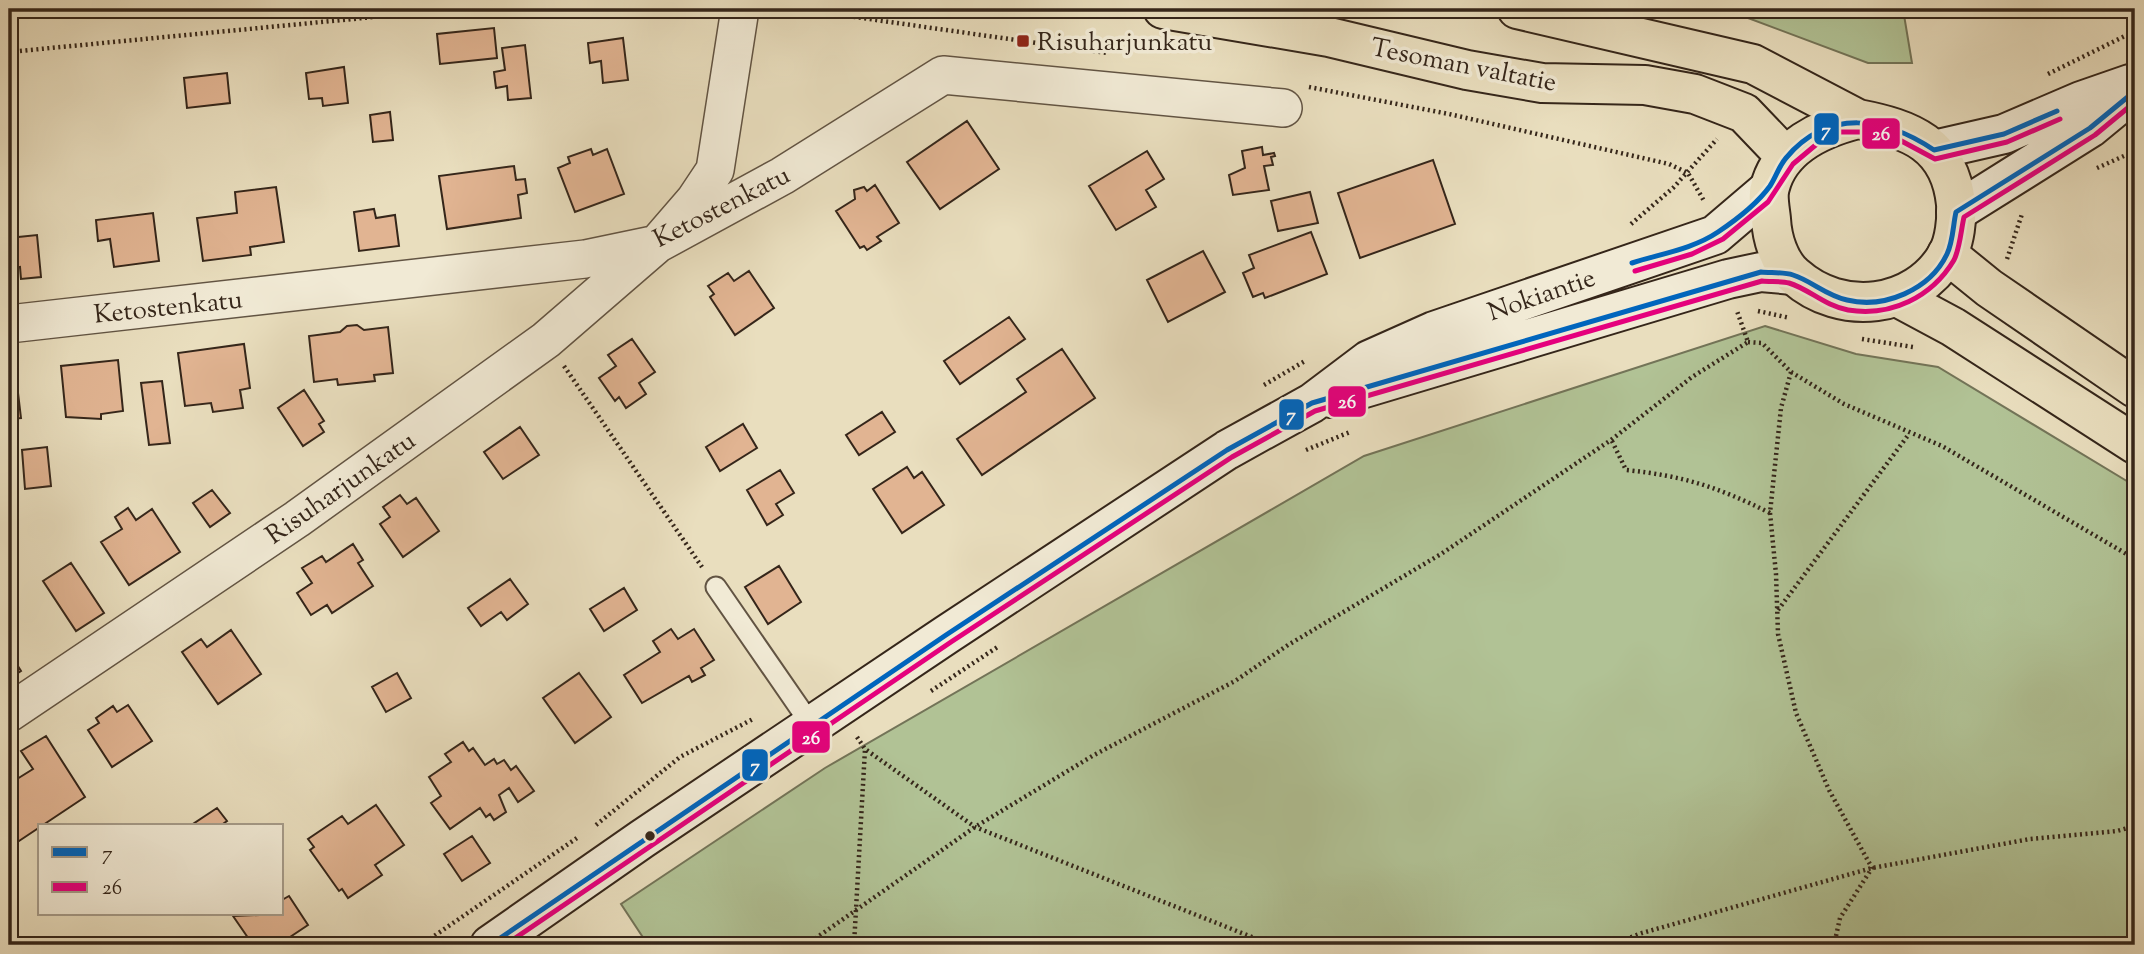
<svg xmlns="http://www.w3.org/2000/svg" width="2144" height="954" viewBox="0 0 2144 954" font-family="'Sorts Mill Goudy',serif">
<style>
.green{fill:#b1c295;stroke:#737458;stroke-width:2}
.building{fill:#e1b492;stroke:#35261a;stroke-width:2}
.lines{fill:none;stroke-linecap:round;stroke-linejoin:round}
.service-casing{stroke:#625443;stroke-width:23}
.minor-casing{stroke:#625443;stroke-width:40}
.secondary-casing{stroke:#35261a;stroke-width:42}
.primary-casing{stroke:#35261a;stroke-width:42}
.motorway-casing{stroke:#35261a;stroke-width:42}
.path{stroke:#35261a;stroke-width:4.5;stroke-dasharray:2 3.5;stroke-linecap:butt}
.service{stroke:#f1ead5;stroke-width:19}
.minor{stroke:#f1ead5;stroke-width:37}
.secondary{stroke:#f1ead5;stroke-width:38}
.primary{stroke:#e9debe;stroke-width:38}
.motorway{stroke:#e9debe;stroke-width:38}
.bus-1-casing{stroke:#f1ead5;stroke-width:10}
.bus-2-casing{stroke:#f1ead5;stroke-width:10}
.bus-1{stroke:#0065bd;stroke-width:5}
.bus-2{stroke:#e5007d;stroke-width:5}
.poi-dot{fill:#8f2418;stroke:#f1ead5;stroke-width:2.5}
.bus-dot{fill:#35261a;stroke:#f1ead5;stroke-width:2.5}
.labels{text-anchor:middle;stroke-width:7;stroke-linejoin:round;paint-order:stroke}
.poi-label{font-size:26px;fill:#35261a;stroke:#f1ead5;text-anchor:start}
.street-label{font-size:26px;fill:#35261a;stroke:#f1ead5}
.line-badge{stroke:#f1ead5;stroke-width:2.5}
.badge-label{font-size:19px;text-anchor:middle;font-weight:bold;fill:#fff}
</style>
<rect width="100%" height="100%" fill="#e9debe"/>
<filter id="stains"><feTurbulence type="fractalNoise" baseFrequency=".00286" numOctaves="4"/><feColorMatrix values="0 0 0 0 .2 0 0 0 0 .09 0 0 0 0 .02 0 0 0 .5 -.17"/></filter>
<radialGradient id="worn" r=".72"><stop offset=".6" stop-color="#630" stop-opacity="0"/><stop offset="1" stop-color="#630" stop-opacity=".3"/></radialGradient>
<!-- green -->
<path class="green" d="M 1712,9 L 1903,9 L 1912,63 L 1868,63 L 1740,15 Z
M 1765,326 L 1856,354 L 1938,367 L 2135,486 L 2135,945 L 648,945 L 621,904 L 825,768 L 1364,456 Z"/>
<!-- building -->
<path class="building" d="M 494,28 L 497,58 L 440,64 L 437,34 Z
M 623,38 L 628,80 L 603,83 L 601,61 L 590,63 L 588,43 Z
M 525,45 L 531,98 L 508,100 L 507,86 L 496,88 L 494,72 L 505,70 L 502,48 Z
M 344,67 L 348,103 L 323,106 L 322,98 L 309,99 L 306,73 Z
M 227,73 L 230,103 L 187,108 L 184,78 Z
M 390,112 L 393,140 L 373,142 L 370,115 Z
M 967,121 L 999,169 L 940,209 L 907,162 Z
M 1262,147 L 1263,155 L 1274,153 L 1275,156 L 1271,157 L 1273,165 L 1264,166 L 1269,190 L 1233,195 L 1229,175 L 1245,168 L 1242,151 Z
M 591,149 L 593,155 L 607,149 L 624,194 L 575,212 L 558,168 L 570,163 L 568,157 Z
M 1147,151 L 1164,179 L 1146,190 L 1156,207 L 1116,230 L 1089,186 Z
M 1433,160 L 1455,224 L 1360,258 L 1338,193 Z
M 514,166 L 516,180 L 525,179 L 527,193 L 518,195 L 521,218 L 447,229 L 439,176 Z
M 875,185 L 899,223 L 877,237 L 881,241 L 867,250 L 864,246 L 860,248 L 836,211 L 855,199 L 854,190 L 864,187 L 867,191 Z
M 276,187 L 284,242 L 250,247 L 251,255 L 203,261 L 197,218 L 237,213 L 235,192 Z
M 1310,192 L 1318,223 L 1278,231 L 1271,201 Z
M 374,209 L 376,218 L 395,215 L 399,246 L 359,251 L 354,212 Z
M 153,213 L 159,261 L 114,267 L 110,239 L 98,241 L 96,220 Z
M 1311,232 L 1327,274 L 1265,298 L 1263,293 L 1253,297 L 1243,273 L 1254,268 L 1249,255 Z
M 37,235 L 41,277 L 21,279 L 20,267 L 9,269 L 9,238 Z
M 1203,251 L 1225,292 L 1168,322 L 1147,280 Z
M 749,271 L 774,308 L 735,335 L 710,297 L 714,294 L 708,286 L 728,273 L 734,281 Z
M 1009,317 L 1025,339 L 960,384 L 944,361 Z
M 357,325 L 364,330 L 388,327 L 393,373 L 374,375 L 375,381 L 338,385 L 337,379 L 314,382 L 309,336 L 340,332 L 347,326 Z
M 632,339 L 655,372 L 639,383 L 646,394 L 626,408 L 619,397 L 615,401 L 599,378 L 616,366 L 608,355 Z
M 244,344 L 250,388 L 240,390 L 243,408 L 213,412 L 211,403 L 185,406 L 178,353 Z
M 1062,349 L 1095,398 L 982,475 L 957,439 L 1026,392 L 1017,379 Z
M 118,360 L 123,411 L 101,414 L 101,419 L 66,417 L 61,366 Z
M 16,376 L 21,418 L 9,419 L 9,377 Z
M 162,381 L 170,443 L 149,445 L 141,383 Z
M 304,390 L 324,421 L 319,424 L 324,432 L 303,446 L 278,408 Z
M 882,412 L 895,432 L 859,455 L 846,435 Z
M 743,424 L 757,448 L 720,471 L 706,447 Z
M 520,427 L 539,455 L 503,479 L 484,452 Z
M 47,447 L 51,486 L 25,489 L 22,450 Z
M 907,467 L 914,478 L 922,472 L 944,505 L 902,533 L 873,489 Z
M 780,470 L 794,493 L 776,504 L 783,515 L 767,525 L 747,490 Z
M 212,490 L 230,513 L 210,527 L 193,503 Z
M 400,495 L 407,504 L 416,498 L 439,531 L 403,557 L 380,524 L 390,517 L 383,507 Z
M 9,500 L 17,525 L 9,528 Z
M 128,508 L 136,520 L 152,509 L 180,552 L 129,585 L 101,542 L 122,529 L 115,517 Z
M 353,544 L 363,560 L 358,563 L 373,586 L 332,613 L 327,605 L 311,615 L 297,593 L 312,583 L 302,568 L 322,556 L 326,562 Z
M 71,563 L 104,613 L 76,631 L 43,581 Z
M 779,566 L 801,602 L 768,624 L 745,587 Z
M 510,579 L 528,604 L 507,620 L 501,612 L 481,626 L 468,608 Z
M 624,588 L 637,610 L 604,631 L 590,609 Z
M 671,629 L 678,639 L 694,629 L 714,660 L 701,668 L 705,675 L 692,682 L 689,676 L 642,703 L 624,675 L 660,652 L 653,641 Z
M 231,630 L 261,674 L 218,704 L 182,652 L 201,639 L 207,647 Z
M 9,652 L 21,671 L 9,679 Z
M 397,673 L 411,698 L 386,712 L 372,687 Z
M 579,673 L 611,717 L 575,743 L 543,698 Z
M 128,705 L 152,741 L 112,767 L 88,730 L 99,723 L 96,718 L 113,706 L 117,712 Z
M 46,736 L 85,797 L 13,845 L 9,840 L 9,784 L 33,769 L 21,751 Z
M 463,742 L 469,751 L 473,748 L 485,765 L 494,759 L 497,764 L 504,760 L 511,770 L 516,766 L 534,791 L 518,802 L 509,788 L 499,795 L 506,812 L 494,820 L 490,814 L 486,817 L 480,808 L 450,829 L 431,803 L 441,796 L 429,777 L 451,762 L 445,754 Z
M 376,805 L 404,845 L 375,865 L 382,875 L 348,898 L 342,889 L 339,891 L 310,850 L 314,847 L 308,839 L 342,816 L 348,824 Z
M 217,808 L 227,821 L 220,826 L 195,826 L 193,824 Z
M 472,836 L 490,863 L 462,881 L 444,854 Z
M 289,896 L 308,925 L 278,945 L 253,945 L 233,916 L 282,914 L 282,900 Z"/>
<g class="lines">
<!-- service casing -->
<g class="service-casing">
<path id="service" d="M 716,587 L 812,726"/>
</g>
<!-- minor casing -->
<g class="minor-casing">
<path id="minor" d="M 9,324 L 585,259 L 657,244 L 782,176 L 943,75 L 1283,108
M 9,713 L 297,519 L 546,340 L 657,244 L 695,200 L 715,170 L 740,9"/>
</g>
<!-- secondary casing -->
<g class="secondary-casing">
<path id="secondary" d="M 1934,150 L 2004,134 L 2081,101 L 2130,84
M 1956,212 L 2090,128 L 2135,91
M 1331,398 L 1728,279 L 1761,272 L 1793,275
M 490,945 L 642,839 L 946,635 L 1227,450 L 1312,403 L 1369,360 L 1434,331 L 1715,235 L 1769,189"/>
</g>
<!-- primary casing -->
<g class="primary-casing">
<path id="primary" d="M 1163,9 L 1329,37 L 1467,70 L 1542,83 L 1645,85 L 1695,94 L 1744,113 L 1786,157
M 1517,9 L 1753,64 L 1858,119
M 1858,119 C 1910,129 1950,144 1956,204 C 1957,219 1955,241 1947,255 C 1915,309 1841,317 1795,276 C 1779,263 1772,238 1771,219 C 1770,209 1767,196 1770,187 C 1780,147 1822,128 1858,119 Z"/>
</g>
<!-- motorway casing -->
<g class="motorway-casing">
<path id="motorway" d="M 1947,254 L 1989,288 L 2135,388
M 1899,298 L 1953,327 L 2135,444"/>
</g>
<!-- path -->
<path class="path" d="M 799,9 L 1107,53
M 9,52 L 457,9
M 2048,74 L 2135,31
M 1309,87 L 1449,114 L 1669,164 L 1688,173 L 1704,201
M 2097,168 L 2135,151
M 1631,224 L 1673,188 L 1717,139
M 2007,259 L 2022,214
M 1758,311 L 1790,318
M 1862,339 L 1913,347
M 1748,342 L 1762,343 L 1791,372 L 1844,404 L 1942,446 L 2135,559
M 564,366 L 702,567
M 1791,372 L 1781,408 L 1770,513 L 1776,574 L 1778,634 L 1796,713 L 1829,790 L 1872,868 L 1840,918 L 1834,945
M 1264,385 L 1305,361
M 1612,441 L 1626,470 C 1684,476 1718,487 1770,513
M 1306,450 L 1350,432
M 1778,610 L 1909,434
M 931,691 L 999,646
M 857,737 L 865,749 L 975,827 L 1272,945
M 596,825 L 680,757 L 753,719
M 421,945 L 577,838
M 806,945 L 975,827 L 1094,755 L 1235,681 L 1288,645 L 1441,554 L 1611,440 L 1692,377 L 1748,342 L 1737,311
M 854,945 L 865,749
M 1610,945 L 1642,933 L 1872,868 L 2030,839 L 2117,831 L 2135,826"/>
<!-- service -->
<use href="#service" class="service"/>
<!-- minor -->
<use href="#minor" class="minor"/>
<!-- secondary -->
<use href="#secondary" class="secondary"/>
<!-- primary -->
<use href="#primary" class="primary"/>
<!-- motorway -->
<use href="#motorway" class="motorway"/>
<!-- bus-1 casing -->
<g class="bus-1-casing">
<path id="bus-1" d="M 1632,263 C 1660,254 1693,249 1718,232 C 1736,220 1757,204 1770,186 C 1776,177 1779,166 1786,158 C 1828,108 1885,117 1934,150 L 2004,134 L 2057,111
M 490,945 L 946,635 L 1227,450 L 1312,403 L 1761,272 C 1771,273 1784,272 1793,275 C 1812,281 1825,295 1847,300 C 1884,309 1930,290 1947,254 C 1953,242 1953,225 1956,212 L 2090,128 L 2135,91"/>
</g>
<!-- bus-2 casing -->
<g class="bus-2-casing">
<path id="bus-2" d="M 1635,271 L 1692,254 L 1723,239 L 1768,202 L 1793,164 L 1824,138 L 1840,132 L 1876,132 L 1894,137 L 1935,159 L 2007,142 L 2060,119
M 505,945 L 951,642 L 1232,457 L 1315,411 L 1762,281 C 1770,282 1781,281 1789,283 C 1809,289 1825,306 1848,310 C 1891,317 1932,297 1954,260 C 1960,248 1961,230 1964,217 L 2095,135 L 2135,102"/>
</g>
<!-- bus-1 -->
<use href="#bus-1" class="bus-1"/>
<!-- bus-2 -->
<use href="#bus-2" class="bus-2"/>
</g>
<!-- markers -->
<rect class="poi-dot" x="1016" y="34" width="14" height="14" rx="3.5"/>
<circle class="bus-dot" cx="650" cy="836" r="6"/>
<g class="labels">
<!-- poi labels -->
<g class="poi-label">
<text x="1037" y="50">Risuharjunkatu</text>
</g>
<!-- street labels -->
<g class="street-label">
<text transform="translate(1464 64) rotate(11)" y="9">Tesoman valtatie</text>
<text transform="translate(721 206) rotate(-27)" y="9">Ketostenkatu</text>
<text transform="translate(1541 294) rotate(-19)" y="9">Nokiantie</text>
<text transform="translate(168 306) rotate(-6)" y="9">Ketostenkatu</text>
<text transform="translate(340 487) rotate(-35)" y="9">Risuharjunkatu</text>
</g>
</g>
<g class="line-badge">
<rect x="1813" y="112" width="27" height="34" rx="7" fill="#0065bd"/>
<rect x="1861" y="117" width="40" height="33" rx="7" fill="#e5007d"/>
<rect x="1327" y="385" width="40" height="33" rx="7" fill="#e5007d"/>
<rect x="1278" y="398" width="27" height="33" rx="7" fill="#0065bd"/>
<rect x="791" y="720" width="40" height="34" rx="7" fill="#e5007d"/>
<rect x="741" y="748" width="28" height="34" rx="7" fill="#0065bd"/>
</g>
<g class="badge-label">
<text x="1826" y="136">7</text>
<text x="1881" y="140">26</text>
<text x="1347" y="408">26</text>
<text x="1291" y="421">7</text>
<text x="811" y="744">26</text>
<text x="755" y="772">7</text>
</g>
<!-- margin -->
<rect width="2144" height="954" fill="none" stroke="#e9debe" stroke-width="35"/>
<rect x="10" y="10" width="2123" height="933" fill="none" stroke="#35261a" stroke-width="3.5"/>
<rect x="18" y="18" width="2109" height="919" fill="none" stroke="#35261a" stroke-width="2"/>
<!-- legend -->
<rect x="38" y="824" width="245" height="91" fill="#f1ead5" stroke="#a69c8a" stroke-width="2"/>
<rect x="52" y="847" width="35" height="10" fill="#0065bd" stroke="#a69c8a" stroke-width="2"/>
<text x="102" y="860" font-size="21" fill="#35261a">7</text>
<rect x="52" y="882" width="35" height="10" fill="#e5007d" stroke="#a69c8a" stroke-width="2"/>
<text x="102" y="894" font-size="21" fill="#35261a">26</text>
<rect width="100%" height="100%" filter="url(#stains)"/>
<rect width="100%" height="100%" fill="url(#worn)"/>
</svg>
